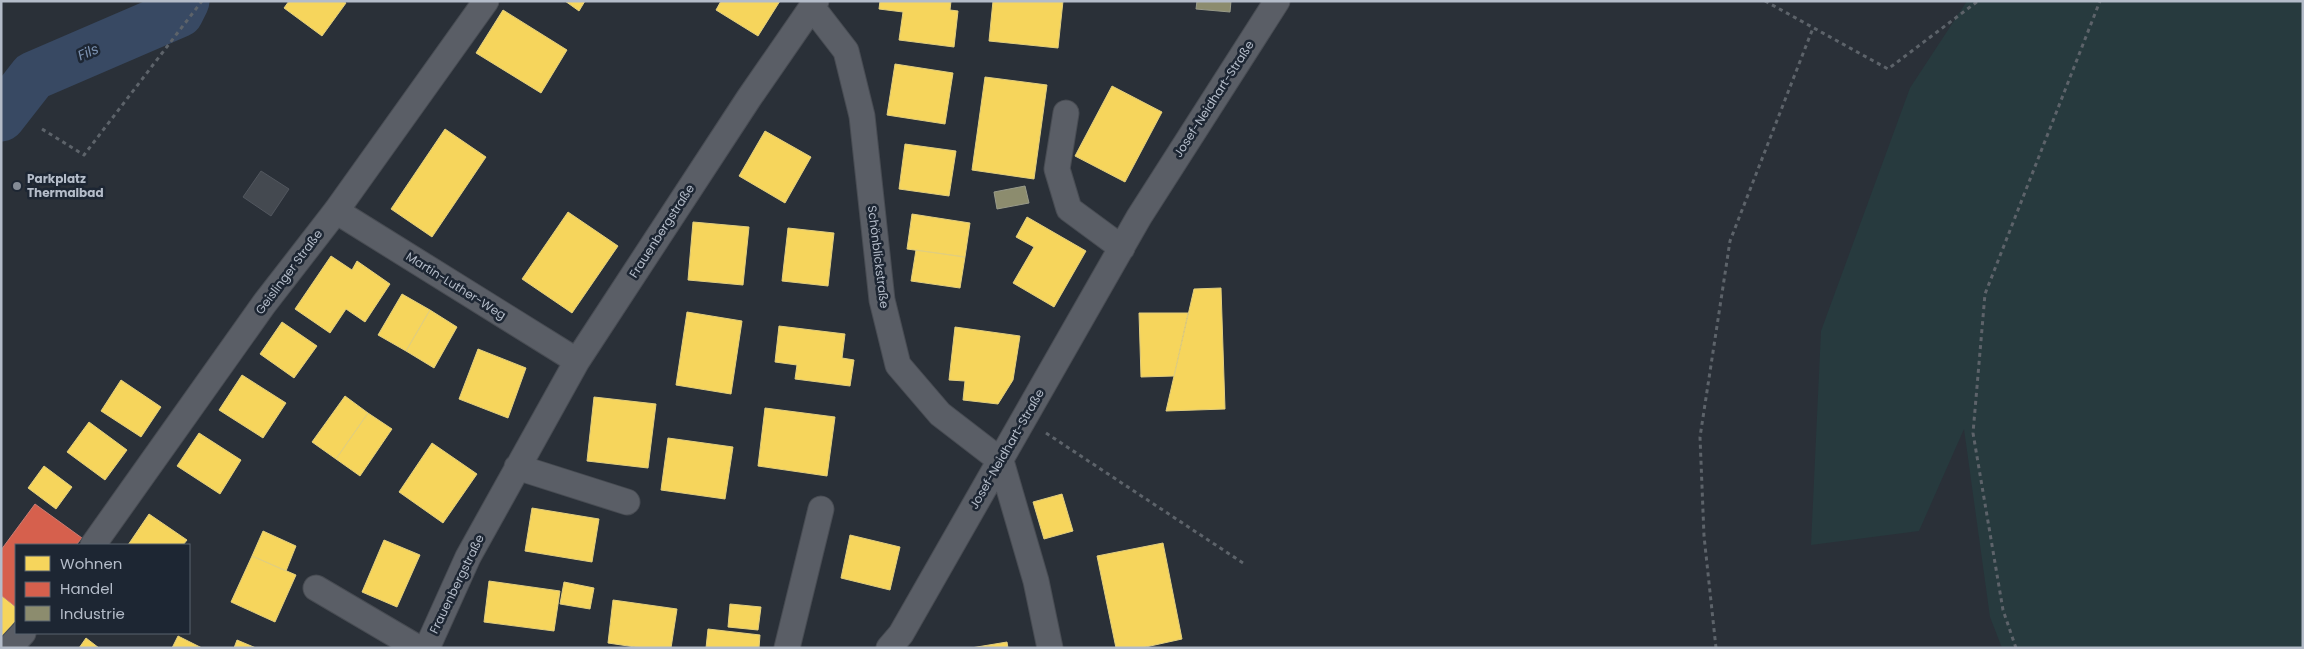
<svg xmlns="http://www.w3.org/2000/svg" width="2304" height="649" viewBox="0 0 2304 649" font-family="Poppins,sans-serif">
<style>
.green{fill:#273a3e}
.homes{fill:#f6d55c;stroke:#e2ce7d}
.shops{fill:#d6604d;stroke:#cc7c72}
.industry{fill:#8c8c6e;stroke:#989a89}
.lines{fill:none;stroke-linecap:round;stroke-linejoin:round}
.river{stroke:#384963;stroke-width:49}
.building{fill:#444950;stroke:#52575f}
.street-casing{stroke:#484c53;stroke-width:27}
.path{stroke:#5d636a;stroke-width:3;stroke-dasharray:4 4;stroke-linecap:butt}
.street{stroke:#5a5e66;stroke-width:25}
.poi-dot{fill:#848b96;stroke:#1d2633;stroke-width:2}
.labels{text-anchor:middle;stroke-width:5;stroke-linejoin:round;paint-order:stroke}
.street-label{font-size:12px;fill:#b4bcc9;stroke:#1d2633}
.poi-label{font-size:12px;font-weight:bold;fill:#b4bcc9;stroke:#1d2633;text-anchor:start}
.water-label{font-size:14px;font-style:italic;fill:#7c92b1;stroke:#1d2633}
</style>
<rect width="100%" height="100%" fill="#2a3038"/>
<!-- green -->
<path class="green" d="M 1967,1 L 2303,1 L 2303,648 L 2002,648 L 1990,617 L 1964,429 L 1919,531 L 1811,545 L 1821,331 L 1910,88 Z"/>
<!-- homes -->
<path class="homes" d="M 289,1 L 343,1 L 346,3 L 322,36 L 284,8 Z
M 565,1 L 585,1 L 579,11 Z
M 721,1 L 780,1 L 758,36 L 716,10 Z
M 880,1 L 951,1 L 950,10 L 958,11 L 954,47 L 899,40 L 903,12 L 879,9 Z
M 993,1 L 1063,1 L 1058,48 L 989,41 Z
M 503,10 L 567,50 L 541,93 L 476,53 Z
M 895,64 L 953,73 L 945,124 L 887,115 Z
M 985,77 L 1047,85 L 1034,179 L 972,170 Z
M 1112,86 L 1162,112 L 1125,182 L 1075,156 Z
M 445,129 L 486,157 L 432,237 L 391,209 Z
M 765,131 L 811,157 L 785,203 L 739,176 Z
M 905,144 L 956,151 L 949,196 L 899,189 Z
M 568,212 L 618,246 L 572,313 L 522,279 Z
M 912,214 L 970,223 L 965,257 L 907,249 Z
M 1027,217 L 1086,251 L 1054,307 L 1013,283 L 1034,247 L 1016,237 Z
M 693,222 L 749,227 L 743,285 L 688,280 Z
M 788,228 L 834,233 L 828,286 L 782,281 Z
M 916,250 L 965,257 L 960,288 L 911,281 Z
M 331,256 L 352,270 L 357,261 L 390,284 L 365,322 L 346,309 L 330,333 L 295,309 Z
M 1221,288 L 1225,409 L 1166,411 L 1194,289 Z
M 402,294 L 430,310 L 406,351 L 378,335 Z
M 430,310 L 457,327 L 434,368 L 406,351 Z
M 687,312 L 742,321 L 731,394 L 676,385 Z
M 1139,313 L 1188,313 L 1174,376 L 1141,377 Z
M 282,322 L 317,346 L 294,378 L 260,354 Z
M 779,326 L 845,334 L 842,358 L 854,360 L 850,386 L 795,379 L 797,365 L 775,362 Z
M 955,327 L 1020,336 L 1013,380 L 998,404 L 963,400 L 965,381 L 949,380 Z
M 478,349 L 526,368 L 508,418 L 459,399 Z
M 242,375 L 286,403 L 263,438 L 219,410 Z
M 121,380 L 161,407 L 141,437 L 101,411 Z
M 345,396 L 368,413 L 336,459 L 312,442 Z
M 594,397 L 656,404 L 648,468 L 587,461 Z
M 765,408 L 835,417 L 827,476 L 758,466 Z
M 368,413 L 392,429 L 360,476 L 336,459 Z
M 89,422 L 127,450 L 105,480 L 67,452 Z
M 199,433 L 241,460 L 220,494 L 177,466 Z
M 668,438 L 733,447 L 725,499 L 661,490 Z
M 432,443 L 477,474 L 443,523 L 399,492 Z
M 44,466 L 72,487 L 56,509 L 28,488 Z
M 1062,494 L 1073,531 L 1044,539 L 1033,502 Z
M 532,508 L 599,519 L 592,562 L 525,551 Z
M 149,514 L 187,540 L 183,545 L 128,545 Z
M 263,531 L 296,546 L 286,571 L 252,556 Z
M 850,535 L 900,547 L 890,590 L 841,578 Z
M 384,540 L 420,555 L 397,607 L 362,592 Z
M 1163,543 L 1182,639 L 1141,648 L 1116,648 L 1097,556 Z
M 252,556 L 296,575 L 275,622 L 231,602 Z
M 489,581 L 560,591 L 554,631 L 484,622 Z
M 564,582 L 594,588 L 590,609 L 560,604 Z
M 1,595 L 16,607 L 16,620 L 1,638 Z
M 613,600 L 677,609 L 671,648 L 642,648 L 608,643 Z
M 730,604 L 761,607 L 758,630 L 728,627 Z
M 708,629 L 760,635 L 759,648 L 706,648 Z
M 178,636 L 202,648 L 172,648 Z
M 86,638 L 99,648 L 79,648 Z
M 237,640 L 256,648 L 234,648 Z
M 1007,642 L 1008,648 L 971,648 Z"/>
<!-- shops -->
<path class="shops" d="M 35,504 L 82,538 L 76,545 L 16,545 L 16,607 L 1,595 L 1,550 Z"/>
<!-- industry -->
<path class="industry" d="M 1197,1 L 1231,1 L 1230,12 L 1196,9 Z
M 1025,186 L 1029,203 L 997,209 L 994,192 Z"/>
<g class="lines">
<!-- river -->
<path class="river" d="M 1,117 L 33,76 L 179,13 L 185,1"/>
</g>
<!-- building -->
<path class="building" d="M 261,171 L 289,189 L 271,216 L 243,197 Z"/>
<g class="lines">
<!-- street casing -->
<g class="street-casing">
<path id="street" d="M 812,7 L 846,51 L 862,116 L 882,300 L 898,365 L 940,414 L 1001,461 L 1036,581 L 1050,648
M 1066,113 L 1057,169 L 1069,209 L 1122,248
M 336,211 L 577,361
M 517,467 L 627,502
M 93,545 L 264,304 L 336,211 L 486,1
M 316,588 L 418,648
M 9,648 L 23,633
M 427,648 L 468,557 L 577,361 L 749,98 L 816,1
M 787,648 L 821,509
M 889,648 L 901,634 L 1139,217 L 1277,1"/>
</g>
<!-- path -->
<path class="path" d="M 1765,1 L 1888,69 L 1978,1
M 42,129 L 84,155 L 202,1
M 1046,433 L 1243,563
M 1716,648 L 1704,536 L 1700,437 L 1730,241 L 1813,28
M 2016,648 L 2003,610 L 1973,433 L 1985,294 L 2100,1"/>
<!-- street -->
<use href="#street" class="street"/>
</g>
<!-- markers -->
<circle class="poi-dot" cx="17" cy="186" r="5"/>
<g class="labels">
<!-- street labels -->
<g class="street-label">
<text transform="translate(1214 99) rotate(-57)" y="4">Josef-Neidhart-Straße</text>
<text transform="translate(662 231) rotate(-57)" y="4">Frauenbergstraße</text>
<text transform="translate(878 257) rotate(83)" y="4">Schönblickstraße</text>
<text transform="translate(289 272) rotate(-53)" y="4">Geislinger Straße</text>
<text transform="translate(456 286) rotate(32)" y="4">Martin-Luther-Weg</text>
<text transform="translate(1007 449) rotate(-60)" y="4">Josef-Neidhart-Straße</text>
<text transform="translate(457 584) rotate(-64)" y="4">Frauenbergstraße</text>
</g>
<!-- poi labels -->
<g class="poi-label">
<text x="27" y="183">Parkplatz<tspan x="27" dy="14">Thermalbad</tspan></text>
</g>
<!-- water labels -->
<g class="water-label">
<text transform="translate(88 52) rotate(-23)" y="5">Fils</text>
</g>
</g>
<!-- border -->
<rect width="2304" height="649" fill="none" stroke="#b4bcc9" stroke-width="5"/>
<!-- legend -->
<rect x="15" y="544" width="175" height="90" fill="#1d2633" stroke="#59626f"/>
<rect x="25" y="556" width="25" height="15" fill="#f6d55c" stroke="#59626f"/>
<text x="60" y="569" font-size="15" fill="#b4bcc9">Wohnen</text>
<rect x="25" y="582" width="25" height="15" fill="#d6604d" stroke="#59626f"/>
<text x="60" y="594" font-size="15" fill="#b4bcc9">Handel</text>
<rect x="25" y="606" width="25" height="15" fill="#8c8c6e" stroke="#59626f"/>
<text x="60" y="619" font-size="15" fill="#b4bcc9">Industrie</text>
</svg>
